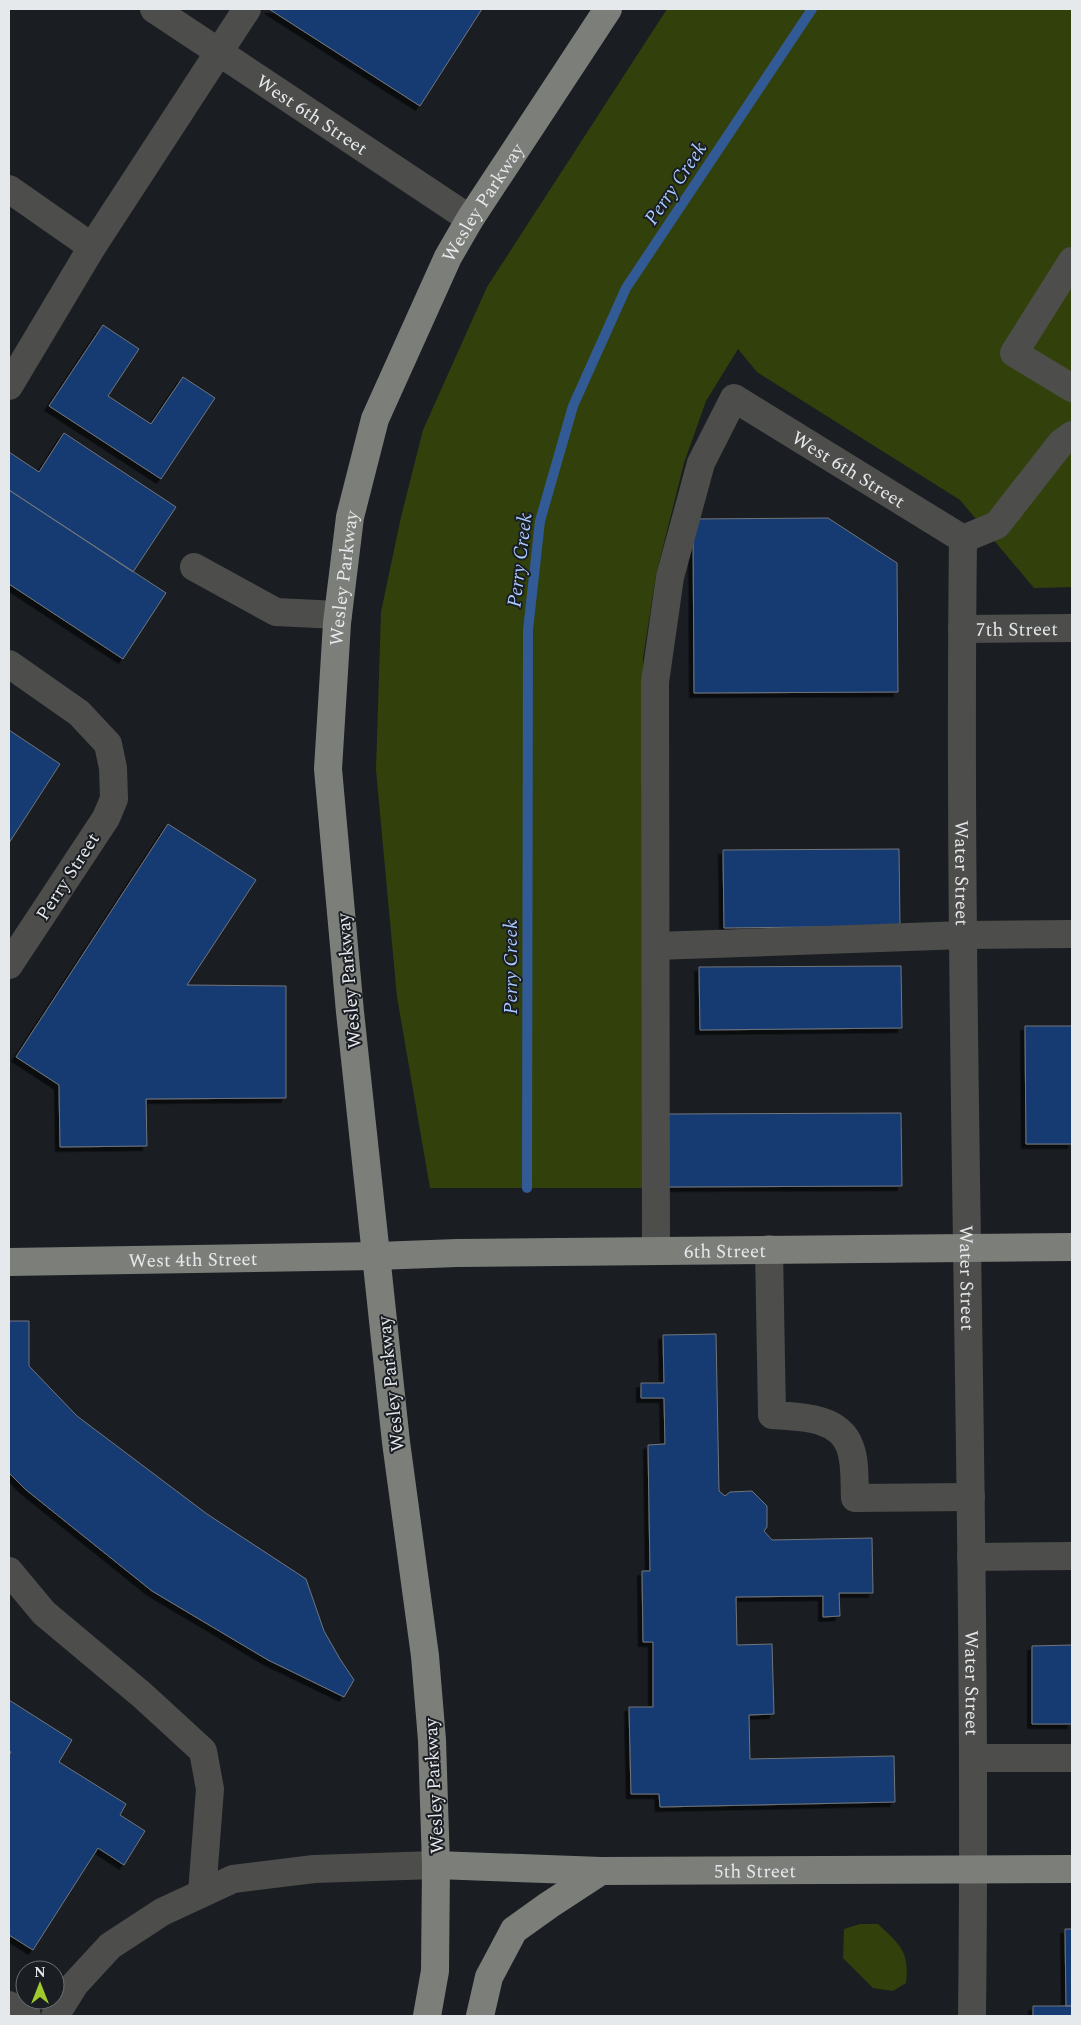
<svg xmlns="http://www.w3.org/2000/svg" width="1081" height="2025" viewBox="0 0 1081 2025" font-family="Spectral,serif">
<style>
.green{fill:#32410b}
.lines{fill:none;stroke-linecap:round;stroke-linejoin:round}
.stream{stroke:#325a95;stroke-width:10}
.building{fill:#143b73;stroke:#71757b;filter:url(#shadow)}
.minor{stroke:#4d4e4b;stroke-width:28}
.major{stroke:#7c7e79;stroke-width:28}
.labels{text-anchor:middle;stroke-width:4;stroke-linejoin:round;paint-order:stroke}
.street-label{font-size:19px;fill:#e6e9ec;stroke:#1a1d22}
.water-label{font-size:20px;font-style:italic;fill:#a9cbff;stroke:#1a1d22}
</style>
<defs>
<filter id="shadow"><feDropShadow dx="-4.5" dy="4.5" stdDeviation="0" flood-color="#0009"/></filter>
</defs>
<rect width="100%" height="100%" fill="#1a1d22"/>
<!-- green -->
<path class="green" d="M 667,9 L 1072,9 L 1072,587 L 1034,588 L 960,500 L 757,372 L 738,349 L 706,401 L 684,463 L 656,575 L 643,658 L 643,1188 L 430,1188 L 397,997 L 376,770 L 381,612 L 401,517 L 423,430 L 487,287 Z
M 860,1924 L 878,1924 C 899,1944 910,1951 906,1983 L 893,1991 L 873,1988 L 843,1958 L 844,1929 Z"/>
<g class="lines">
<!-- stream -->
<path class="stream" d="M 527,1188 L 528,630 L 540,521 L 573,406 L 626,288 L 812,9"/>
</g>
<!-- building -->
<path class="building" d="M 269,9 L 482,9 L 420,106 Z
M 103,325 L 139,349 L 108,396 L 151,424 L 183,377 L 215,398 L 161,479 L 49,406 Z
M 64,433 L 176,507 L 133,572 L 9,490 L 9,452 L 39,472 Z
M 9,490 L 166,593 L 123,659 L 9,584 Z
M 828,518 L 897,563 L 898,692 L 694,693 L 693,519 Z
M 9,730 L 60,764 L 9,843 Z
M 168,824 L 256,880 L 187,985 L 286,986 L 286,1098 L 146,1099 L 147,1146 L 60,1147 L 59,1085 L 16,1057 Z
M 899,849 L 900,926 L 724,928 L 723,850 Z
M 901,966 L 902,1028 L 700,1030 L 699,967 Z
M 1025,1026 L 1072,1026 L 1072,1144 L 1026,1144 Z
M 901,1113 L 902,1186 L 668,1187 L 667,1114 Z
M 9,1321 L 29,1321 L 29,1366 L 77,1416 L 207,1514 L 306,1579 L 324,1631 L 340,1659 L 354,1680 L 344,1697 L 268,1660 L 152,1591 L 25,1489 L 9,1473 Z
M 716,1334 L 719,1491 L 725,1496 L 730,1492 L 752,1491 L 767,1506 L 767,1527 L 764,1531 L 772,1540 L 872,1538 L 873,1593 L 839,1593 L 840,1616 L 823,1617 L 823,1596 L 736,1597 L 737,1645 L 772,1644 L 774,1714 L 749,1715 L 750,1759 L 894,1756 L 895,1802 L 660,1807 L 659,1794 L 631,1794 L 629,1707 L 653,1707 L 653,1642 L 643,1642 L 642,1571 L 650,1571 L 648,1445 L 665,1444 L 664,1398 L 641,1398 L 641,1383 L 664,1383 L 663,1335 Z
M 1072,1645 L 1072,1724 L 1032,1724 L 1032,1646 Z
M 9,1700 L 72,1740 L 59,1762 L 126,1804 L 120,1815 L 145,1831 L 124,1865 L 98,1848 L 33,1950 L 9,1935 L 9,1755 L 11,1752 L 9,1751 Z
M 1065,1929 L 1072,1929 L 1072,2006 L 1066,2006 Z
M 1033,2006 L 1072,2006 L 1072,2016 L 1033,2016 Z"/>
<g class="lines">
<!-- minor -->
<g class="minor">
<path id="s1" d="M 154,9 L 470,219"/>
<path d="M 9,189 L 92,247"/>
<path d="M 1072,261 L 1014,353 L 1072,388"/>
<path d="M 9,386 L 92,247 L 247,9"/>
<path id="s2" d="M 963,539 C 957,1032 978,1524 972,2016"/>
<path d="M 963,539 L 997,525 L 1061,443 L 1072,435"/>
<path d="M 194,567 L 276,612 L 338,615"/>
<path id="s3" d="M 962,629 L 1072,628"/>
<path d="M 9,664 L 79,713 L 108,744 L 113,768 L 114,799 L 106,818 L 9,965"/>
<path d="M 656,946 L 964,935 L 1072,934"/>
<path d="M 769,1249 L 772,1415 C 799,1417 839,1416 850,1447 C 856,1463 854,1482 855,1498 L 971,1497"/>
<path id="s4" d="M 656,1251 L 655,682 L 670,577 L 701,463 L 734,398 L 963,539"/>
<path d="M 971,1557 L 1072,1556"/>
<path d="M 9,1571 L 44,1613 L 142,1695 L 203,1751 L 210,1789 L 202,1893"/>
<path d="M 974,1758 L 1072,1758"/>
<path d="M 9,2005 L 27,2016"/>
<path d="M 55,2016 L 75,1984 L 110,1946 L 162,1912 L 233,1879 L 314,1869 L 436,1865"/>
</g>
<!-- major -->
<g class="major">
<path id="s5" d="M 9,1262 L 377,1256 L 457,1253 L 1072,1247"/>
<path id="s6" d="M 436,1865 L 601,1871 L 1072,1869"/>
<path id="s7" d="M 427,2016 L 435,1971 L 436,1865 L 432,1740 L 425,1656 L 396,1442 L 350,1012 L 328,769 L 337,623 L 350,517 L 375,419 L 448,257 L 470,219 L 608,9"/>
<path d="M 480,2016 L 489,1977 L 514,1930 L 549,1905 L 601,1871"/>
</g>
</g>
<g class="labels">
<!-- street labels -->
<g class="street-label">
<text dy="7" stroke="none"><textPath href="#s1" startOffset="190">West 6th Street</textPath></text>
<text dy="7" stroke="none"><textPath href="#s7" startOffset="1850">Wesley Parkway</textPath></text>
<text dy="7" stroke="none"><textPath href="#s4" startOffset="1001">West 6th Street</textPath></text>
<text dy="7" stroke="none"><textPath href="#s7" startOffset="1445">Wesley Parkway</textPath></text>
<text dy="7" stroke="none"><textPath href="#s3" startOffset="55">7th Street</textPath></text>
<text dy="7" stroke="none"><textPath href="#s2" startOffset="334">Water Street</textPath></text>
<text transform="translate(67 876) rotate(-57)" y="7">Perry Street</text>
<text transform="translate(348 981) rotate(-95)" y="7">Wesley Parkway</text>
<text dy="7" stroke="none"><textPath href="#s5" startOffset="716">6th Street</textPath></text>
<text dy="7" stroke="none"><textPath href="#s5" startOffset="184">West 4th Street</textPath></text>
<text dy="7" stroke="none"><textPath href="#s2" startOffset="739">Water Street</textPath></text>
<text transform="translate(390 1384) rotate(-96)" y="7">Wesley Parkway</text>
<text dy="7" stroke="none"><textPath href="#s2" startOffset="1144">Water Street</textPath></text>
<text transform="translate(433 1786) rotate(-93)" y="7">Wesley Parkway</text>
<text dy="7" stroke="none"><textPath href="#s6" startOffset="319">5th Street</textPath></text>
</g>
<!-- water labels -->
<g class="water-label">
<text transform="translate(675 183) rotate(-56)" y="7">Perry Creek</text>
<text transform="translate(519 560) rotate(-83)" y="7">Perry Creek</text>
<text transform="translate(510 967) rotate(-90)" y="7">Perry Creek</text>
</g>
</g>
<!-- border -->
<rect width="1081" height="2025" fill="none" stroke="#e6e9ec" stroke-width="20"/>
<!-- north arrow -->
<g transform="translate(40 1985)"><circle r="24" fill="#1a1d22" stroke="#6c6f73"/>
<path d="M0-4L9 19L0 12L-9 19Z" fill="#9fca2d"/>
<text y="-8" font-size="14" font-weight="bold" text-anchor="middle" fill="#e6e9ec">N</text>
</g>
</svg>
